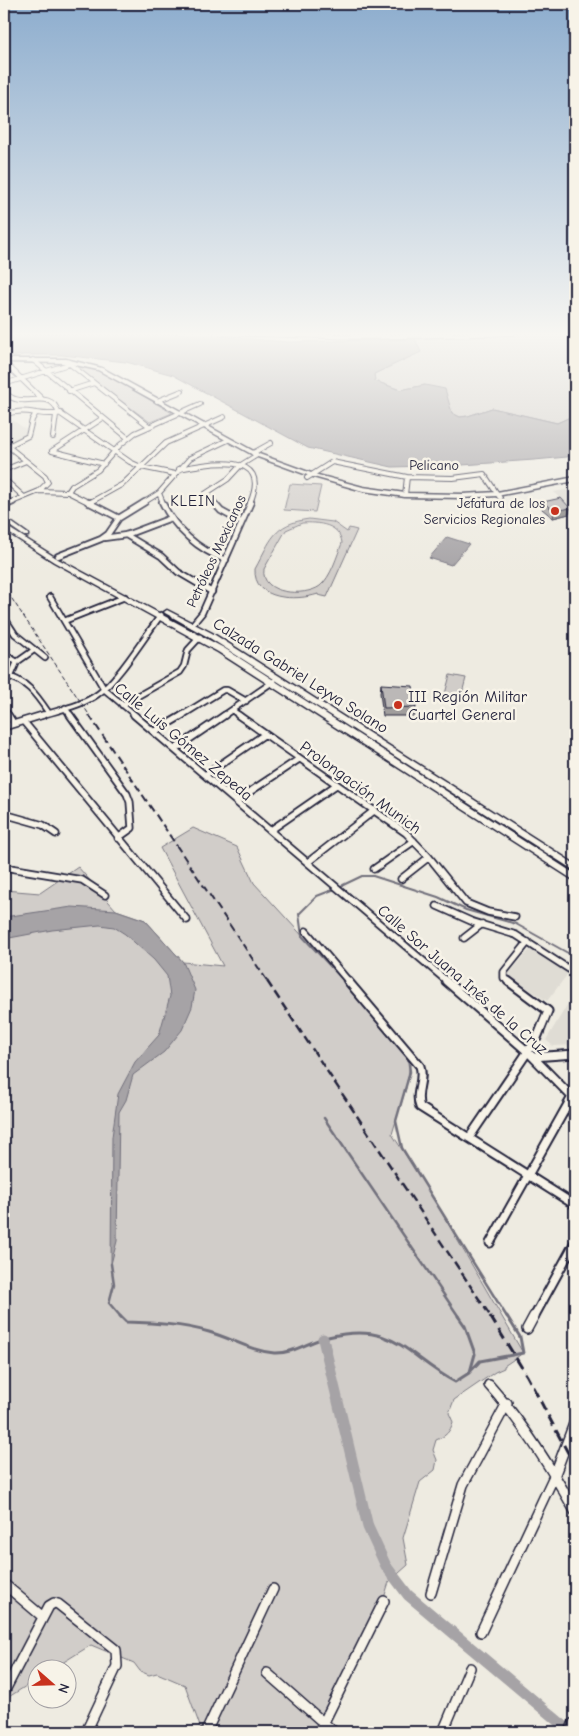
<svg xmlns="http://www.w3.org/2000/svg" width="579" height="1736" viewBox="0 0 579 1736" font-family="'Comic Neue',sans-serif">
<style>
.built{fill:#dfdcd4}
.green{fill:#d1cdc9;stroke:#7a7882;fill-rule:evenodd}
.water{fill:#a6a3a6;stroke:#716f7b}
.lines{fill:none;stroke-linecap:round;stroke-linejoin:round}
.stream-far2{stroke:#716f7b;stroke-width:2}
.stream-far1{stroke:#716f7b;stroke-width:2.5}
.stream{stroke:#716f7b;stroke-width:3}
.canal{stroke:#a6a3a6;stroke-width:11}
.street-far4-casing{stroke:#22223b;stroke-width:6}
.street-far3-casing{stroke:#22223b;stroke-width:8}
.street-far2-casing{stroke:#22223b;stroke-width:9}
.street-far1-casing{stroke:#22223b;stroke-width:11}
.street-casing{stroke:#22223b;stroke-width:12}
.secondary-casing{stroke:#22223b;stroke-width:3}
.primary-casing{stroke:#22223b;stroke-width:3}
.street-far4{stroke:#f7f3e8;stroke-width:4}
.street-far3{stroke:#f7f3e8;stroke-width:4.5}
.street-far2{stroke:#f7f3e8;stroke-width:5.5}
.street-far1{stroke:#f7f3e8;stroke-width:7}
.street{stroke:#f7f3e8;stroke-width:9}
.secondary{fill:#f7f3e8;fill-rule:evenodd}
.primary{fill:#f7f3e8;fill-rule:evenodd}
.rail-far3{stroke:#22223b;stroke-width:1;stroke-dasharray:4.5 2.5;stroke-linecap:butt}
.rail-far2{stroke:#22223b;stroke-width:2;stroke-dasharray:8 4;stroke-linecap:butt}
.rail-far1{stroke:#22223b;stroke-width:2.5;stroke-dasharray:9 4.5;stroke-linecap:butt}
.rail{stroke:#22223b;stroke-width:3;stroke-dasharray:11 5.5;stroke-linecap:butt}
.wall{fill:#a19e9d;stroke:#22223b}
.shaded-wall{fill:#838180;stroke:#22223b}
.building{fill:#bbb8b7;stroke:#22223b}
.poi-dot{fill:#c8321e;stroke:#f7f3e8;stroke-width:2}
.labels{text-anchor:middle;stroke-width:5;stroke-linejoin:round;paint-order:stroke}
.far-street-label{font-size:14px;fill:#22223b;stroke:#f7f3e8}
.far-poi-label{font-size:14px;fill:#22223b;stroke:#f7f3e8;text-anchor:end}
.far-neighbourhood-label{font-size:15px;letter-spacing:1px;fill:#22223b;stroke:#f7f3e8}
.street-label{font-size:16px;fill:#22223b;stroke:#f7f3e8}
.poi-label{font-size:16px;fill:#22223b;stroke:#f7f3e8;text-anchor:start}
</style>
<rect width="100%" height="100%" fill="#eeebe1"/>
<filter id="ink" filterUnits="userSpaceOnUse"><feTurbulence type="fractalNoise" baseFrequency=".02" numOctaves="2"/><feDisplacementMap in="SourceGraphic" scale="10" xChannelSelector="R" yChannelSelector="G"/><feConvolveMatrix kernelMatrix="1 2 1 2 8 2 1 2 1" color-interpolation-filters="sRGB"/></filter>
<g filter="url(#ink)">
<!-- built -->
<path class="built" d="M 11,419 L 31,433 L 9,441 L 4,437 L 4,422 Z
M 575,488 L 575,512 L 554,492 Z
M 532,947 L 570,971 L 547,1001 L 508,975 Z
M 575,992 L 575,1045 L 553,1046 L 546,1040 Z"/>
<!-- green -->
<path class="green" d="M 505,333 L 575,333 L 575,415 L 557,423 L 492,408 L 468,416 L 460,417 L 452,413 L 425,385 L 401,390 L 375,381 L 374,374 L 420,352 L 415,339 Z
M 78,364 L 101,371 L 172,413 L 150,422 L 75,367 Z
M 290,484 L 321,486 L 315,512 L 284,510 Z
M 309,519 L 333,522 L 347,532 L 349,528 L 357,530 L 327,597 L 318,595 L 318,594 C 297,601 253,601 255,569 C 271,540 273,524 309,519 ZM 302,523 C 318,522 340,524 342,543 C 337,556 331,577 320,586 C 305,597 260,595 264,569 L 286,530 Z
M 450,675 L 466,678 L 461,697 L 445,694 Z
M 193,828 L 237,847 L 254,883 L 395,1037 L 410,1064 L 406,1088 L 392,1134 L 429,1191 L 523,1353 L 504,1366 L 504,1368 L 495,1372 L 454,1400 L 449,1413 L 453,1422 C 450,1432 446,1436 436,1440 L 433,1450 L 437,1460 L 435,1470 L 420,1482 L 403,1538 L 408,1565 L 389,1582 L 384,1598 L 322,1732 L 202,1732 L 185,1685 L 157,1673 L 149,1675 L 140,1671 L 134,1663 L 91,1645 L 54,1668 L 38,1668 L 37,1679 L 4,1700 L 4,890 L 40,893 L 78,867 L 116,910 L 145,920 L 183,962 L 223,966 L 160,848 Z"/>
<!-- water -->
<path class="water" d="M 4,333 L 175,333 L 288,342 L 415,339 L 421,352 L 374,374 L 375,381 L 400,390 L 425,385 L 445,389 L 452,413 L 460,417 L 468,416 L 492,408 L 557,423 L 575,415 L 575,453 L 567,457 L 534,460 L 462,465 L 392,467 L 308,448 L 173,375 L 126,362 L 62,355 L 23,355 L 4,358 Z
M 447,537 L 469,544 L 451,565 L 429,558 Z
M 72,907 L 116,910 L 145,920 L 183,962 L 195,990 L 192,1007 L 182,1030 L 164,1052 L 133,1075 L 126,1100 L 119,1112 L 117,1241 L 111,1264 L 112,1137 L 118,1094 L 135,1062 L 159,1035 L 170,996 L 167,976 L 154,960 L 125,934 L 114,927 L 100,925 L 52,930 L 4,939 L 4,917 Z"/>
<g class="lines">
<!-- stream-far2 -->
<path class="stream-far2" d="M 339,887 L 362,876 L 373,876 L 438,897 L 466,910 L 516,924 L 575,957
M 335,889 L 317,896 L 299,914 L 302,936 L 345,982"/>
<!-- stream-far1 -->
<path class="stream-far1" d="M 343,981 L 346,984
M 408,1056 L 410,1072 L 396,1121 L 402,1148 L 507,1317
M 324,1118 L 459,1317
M 111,1264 L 114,1284 L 109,1303 L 121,1317"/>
<!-- stream -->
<path class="stream" d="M 120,1316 L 126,1322 C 154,1323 182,1324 209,1332 C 231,1338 251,1351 274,1353 C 294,1354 309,1341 328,1337 C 395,1321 405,1355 455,1382 L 469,1373 L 480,1361 L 523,1353 L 520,1337 L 507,1316
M 458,1316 L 465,1326 L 475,1354 L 470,1372"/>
<!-- canal -->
<path class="canal" d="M 323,1339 L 368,1527 L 386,1566 L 408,1595 L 571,1732"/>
<!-- street-far4 casing -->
<g class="street-far4-casing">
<path id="street-far4" d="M 216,333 L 366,337 L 513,333
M 33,360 L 128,438
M 66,361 L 149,426
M 4,362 L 42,399
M 4,384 L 69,364
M 69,391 L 94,383
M 4,392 C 7,394 11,398 15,399 C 30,404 52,391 58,412 L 130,462 L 141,467 L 175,474
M 157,401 L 182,391
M 4,415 C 27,406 40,418 61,413
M 103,418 L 52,451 L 104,464
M 53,437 L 56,415
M 4,443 L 45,476 L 48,482 L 39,491 L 10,503
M 8,446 L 28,436 L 32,420 L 36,413
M 253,453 L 271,443
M 179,469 C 208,463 273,450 250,503
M 4,470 L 26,461
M 307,478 L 332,462 L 407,477 L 453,478 L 484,474 L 500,498
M 4,479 L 24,497
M 39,491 L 68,492 L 72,486 L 98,470 L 120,445 L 135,433 L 200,404
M 68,492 L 90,503
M 159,493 L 163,503
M 405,495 L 407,477
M 89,503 L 123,484 L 166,443 L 224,417
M 143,503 L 159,493 L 190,458 L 228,440
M 214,503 L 205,494 L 228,479 L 241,465 L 257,455"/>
</g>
<!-- street-far3 casing -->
<g class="street-far3-casing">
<path id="street-far3" d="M 88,502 L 119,518
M 162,502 C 175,529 198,550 226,560
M 213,502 L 221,511 L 241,522
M 89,503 L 91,502
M 4,506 L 13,502
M 126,535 L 161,556 L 178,572 L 212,592
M 104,538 L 126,535 L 171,518
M 58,556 L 101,539 L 108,534 L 119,518 L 145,502
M 50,597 L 104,689 L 136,716
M 4,617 L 15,634 L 45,658
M 64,621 L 125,597
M 192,625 L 202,613 L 251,502
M 4,654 L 17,662
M 4,675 C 26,680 36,694 48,712
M 11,676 L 17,662 L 34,650
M 122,705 L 180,672 L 184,666 L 188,650 L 200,637
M 65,708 L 71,716
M 4,709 L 9,716
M 232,710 L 240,716
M 40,716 C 58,710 82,706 98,694 C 118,680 145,636 161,615
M 181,716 L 223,690 L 227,690 L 246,701
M 223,716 L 274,681"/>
</g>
<!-- street-far2 casing -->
<g class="street-far2-casing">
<path id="street-far2" d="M 8,715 L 14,724
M 70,715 L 127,794 L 130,802 L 132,828 L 118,838
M 134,715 L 448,982
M 238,715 L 406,833 L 429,857 L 466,903 L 488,912 L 515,917
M 24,722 L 187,920
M 4,727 L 43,715
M 154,732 L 183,715
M 175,749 L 225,715
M 205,775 L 265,734
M 236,801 L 299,759
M 4,814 L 43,825 L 56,834
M 271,830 L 336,785
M 308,862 L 375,810
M 4,867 L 82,880 L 105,895
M 374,869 L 414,841
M 401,879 L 429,857
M 437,906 L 473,922 L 516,935 L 575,973
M 306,931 L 349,982
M 464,938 L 482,924
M 510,982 L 504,978 L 504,972 L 528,942"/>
</g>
<!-- street-far1 casing -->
<g class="street-far1-casing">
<path id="street-far1" d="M 348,981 L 420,1066 C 425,1080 414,1093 420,1107 L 575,1205
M 446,981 L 528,1052 L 575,1100
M 533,1057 L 575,1054
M 469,1138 L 537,1038 L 548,1011 L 508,981
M 490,1243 L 572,1097
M 534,1317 L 575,1242"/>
</g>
<!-- street casing -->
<g class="street-casing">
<path id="street" d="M 527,1329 L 534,1316
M 489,1385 C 523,1423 550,1466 575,1511
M 4,1584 L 43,1617
M 431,1593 L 463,1485 L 507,1403
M 481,1632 L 555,1474 L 575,1421
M 267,1673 L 334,1732
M 4,1692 L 49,1606 L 54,1603 L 58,1604 L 116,1650 L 117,1666 L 86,1732
M 206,1732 L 273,1589
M 319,1732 L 384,1601
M 443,1732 L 470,1668"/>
</g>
<!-- secondary casing -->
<g class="secondary-casing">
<path id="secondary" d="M 66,359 L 102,368 L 259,454 L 314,474 L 363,487 L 405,493 L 463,494 L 497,492 L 575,477 L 575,481 L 497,496 L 463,498 L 405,497 L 363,491 L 310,476 L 255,456 L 98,370 L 66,363 L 4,362 L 4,359 Z
M 575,1718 L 575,1732 L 565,1732 L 570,1720 Z"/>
</g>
<!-- primary casing -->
<g class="primary-casing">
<path id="primary" d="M 4,517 L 28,534 L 28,536 L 24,536 L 4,522 Z
M 4,525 L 58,559 L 224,648 L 575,874 L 575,881 L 218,652 L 54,562 L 4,530 Z
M 167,610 L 212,633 L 575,864 L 575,871 L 208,637 L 165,613 L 164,612 Z"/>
</g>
<!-- street-far4 -->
<use href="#street-far4" class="street-far4"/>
<!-- street-far3 -->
<use href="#street-far3" class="street-far3"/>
<!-- street-far2 -->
<use href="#street-far2" class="street-far2"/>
<!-- street-far1 -->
<use href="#street-far1" class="street-far1"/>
<!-- street -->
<use href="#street" class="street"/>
<!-- secondary -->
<use href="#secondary" class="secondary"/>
<!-- primary -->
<use href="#primary" class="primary"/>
<!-- rail-far3 -->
<path class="rail-far3" d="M 4,587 L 90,716"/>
<!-- rail-far2 -->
<path class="rail-far2" d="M 89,715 L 268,982"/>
<!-- rail-far1 -->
<path class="rail-far1" d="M 267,981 L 491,1317"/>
<!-- rail -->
<path class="rail" d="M 490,1316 L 527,1376 L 575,1466"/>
</g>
<!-- wall -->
<path class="wall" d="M 543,502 L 569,514 L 553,518 L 542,509 Z
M 381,684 L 416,707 L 415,716 L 383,716 L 380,693 Z"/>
<!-- shaded-wall -->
<path class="shaded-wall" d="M 570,508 L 569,514 L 553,518 L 554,511 Z"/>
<!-- building -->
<path class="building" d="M 561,498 L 570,508 L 554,511 L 543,502 Z
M 381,684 L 413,686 L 416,707 L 384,708 Z"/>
</g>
<!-- sky -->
<linearGradient id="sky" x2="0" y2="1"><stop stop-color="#8dadce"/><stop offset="0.58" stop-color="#f7f6f2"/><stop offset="1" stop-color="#f7f6f2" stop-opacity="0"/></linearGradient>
<rect width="579" height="576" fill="url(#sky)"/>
<!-- markers -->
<g class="poi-dot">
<circle cx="555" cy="511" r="5"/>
<circle cx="398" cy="705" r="5"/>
</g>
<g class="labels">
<!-- far-street labels -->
<g class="far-street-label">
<text x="434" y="470">Pelicano</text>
<text transform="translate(216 551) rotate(-65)" y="5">Petróleos Mexicanos</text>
</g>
<!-- far-poi labels -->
<g class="far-poi-label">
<text x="545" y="508">Jefatura de los<tspan x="545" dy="16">Servicios Regionales</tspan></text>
</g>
<!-- far-neighbourhood labels -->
<g class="far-neighbourhood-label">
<text x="193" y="506">KLEIN</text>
</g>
<!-- street labels -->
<g class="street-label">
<text transform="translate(301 675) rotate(32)" y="6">Calzada Gabriel Leyva Solano</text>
<text transform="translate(184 741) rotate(40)" y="6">Calle Luis Gómez Zepeda</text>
<text transform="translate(361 787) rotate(36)" y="6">Prolongación Munich</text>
<text transform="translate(463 979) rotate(41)" y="6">Calle Sor Juana Inés de la Cruz</text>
</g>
<!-- poi labels -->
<g class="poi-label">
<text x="408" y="702">III Región Militar<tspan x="408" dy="18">Cuartel General</tspan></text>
</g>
</g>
<!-- margin -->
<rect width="579" height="1736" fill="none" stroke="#f7f3e8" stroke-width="20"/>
<rect x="10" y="10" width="559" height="1716" fill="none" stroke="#22223b" stroke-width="2" filter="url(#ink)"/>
<!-- north arrow -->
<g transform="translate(52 1684) rotate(110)"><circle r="24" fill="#f7f3e8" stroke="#a29fa3"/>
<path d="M0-4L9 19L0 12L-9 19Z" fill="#c8321e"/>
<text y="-8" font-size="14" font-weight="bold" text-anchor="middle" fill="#22223b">N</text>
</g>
</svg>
